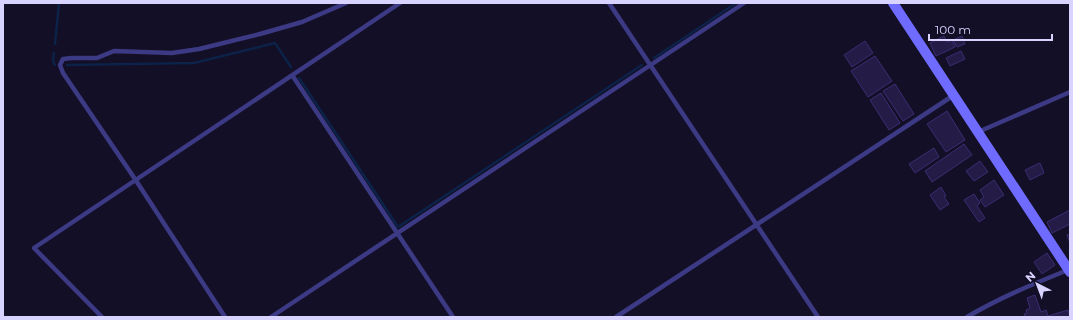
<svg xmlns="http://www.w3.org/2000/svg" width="1073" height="320" viewBox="0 0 1073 320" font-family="Montserrat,sans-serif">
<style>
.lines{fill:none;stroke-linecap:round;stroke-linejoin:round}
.stream{stroke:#0c2248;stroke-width:2.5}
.building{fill:#241b47;stroke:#3b2d73}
.lane{stroke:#3d3a85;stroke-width:4.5}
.secondary{stroke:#6f6bff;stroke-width:10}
</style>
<rect width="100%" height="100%" fill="#130f26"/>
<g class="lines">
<!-- stream -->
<path class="stream" d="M 55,44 L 59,3
M 54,53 L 53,61 L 55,65
M 654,58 L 736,3
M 67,65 L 194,63 L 275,43 L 291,67
M 299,78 L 398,227 L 642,65"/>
</g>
<!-- building -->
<path class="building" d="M 944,36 L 947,42 L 952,40 L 955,47 L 936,56 L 930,43 Z
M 962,36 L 965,44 L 957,47 L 953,40 Z
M 865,41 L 873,53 L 852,67 L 844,55 Z
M 961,51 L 965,59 L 950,66 L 946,58 Z
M 875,56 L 892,81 L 868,97 L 851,71 Z
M 895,84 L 914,114 L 903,121 L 883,91 Z
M 881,93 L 900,123 L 889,130 L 870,100 Z
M 947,111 L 965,140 L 946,152 L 927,124 Z
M 964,144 L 972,155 L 932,182 L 925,171 Z
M 934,148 L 939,157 L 915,173 L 909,164 Z
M 980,161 L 988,172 L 974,181 L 966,171 Z
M 1040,163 L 1044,173 L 1030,180 L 1025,170 Z
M 994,180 L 1004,195 L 985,207 L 980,200 L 984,197 L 980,190 Z
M 941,187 L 946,196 L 944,197 L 949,204 L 940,210 L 930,195 Z
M 974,194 L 980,203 L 977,206 L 985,218 L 979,222 L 964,200 Z
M 1070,210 L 1070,224 L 1052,233 L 1047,222 Z
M 1070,234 L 1070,243 L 1067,235 Z
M 1047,253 L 1055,265 L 1042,274 L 1034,262 Z
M 1035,295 L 1041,312 L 1046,310 L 1048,316 L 1068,310 L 1070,317 L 1025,317 L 1024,314 L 1027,313 L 1026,310 L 1030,308 L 1027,298 Z"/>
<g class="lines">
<!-- lane -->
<path class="lane" d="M 609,3 L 818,317
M 292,75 L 453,317
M 978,132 L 1070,92
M 102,317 L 34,248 L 400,3
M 225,317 L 135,179 L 63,73 L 60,65 L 63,59 L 72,58 L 97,58 L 114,51 L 172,53 L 199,49 L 260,34 L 302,22 L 346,3
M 271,317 L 744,3
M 616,317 L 954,95
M 967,317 C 999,298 1033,284 1068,270"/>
<!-- secondary -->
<path class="secondary" d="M 893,3 L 1070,272"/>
</g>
<!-- border -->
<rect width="1073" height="320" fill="none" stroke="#d9d4ff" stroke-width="8"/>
<!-- north arrow -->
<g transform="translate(1037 284) rotate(318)" stroke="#130f26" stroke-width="3" paint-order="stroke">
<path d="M0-3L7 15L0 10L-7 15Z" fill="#d9d4ff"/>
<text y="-6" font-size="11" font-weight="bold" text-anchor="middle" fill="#d9d4ff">N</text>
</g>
<!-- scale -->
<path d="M929 34v6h123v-6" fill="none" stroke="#d9d4ff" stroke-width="2"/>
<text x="935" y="34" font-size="12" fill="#d9d4ff" stroke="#130f26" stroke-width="3" paint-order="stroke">100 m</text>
</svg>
